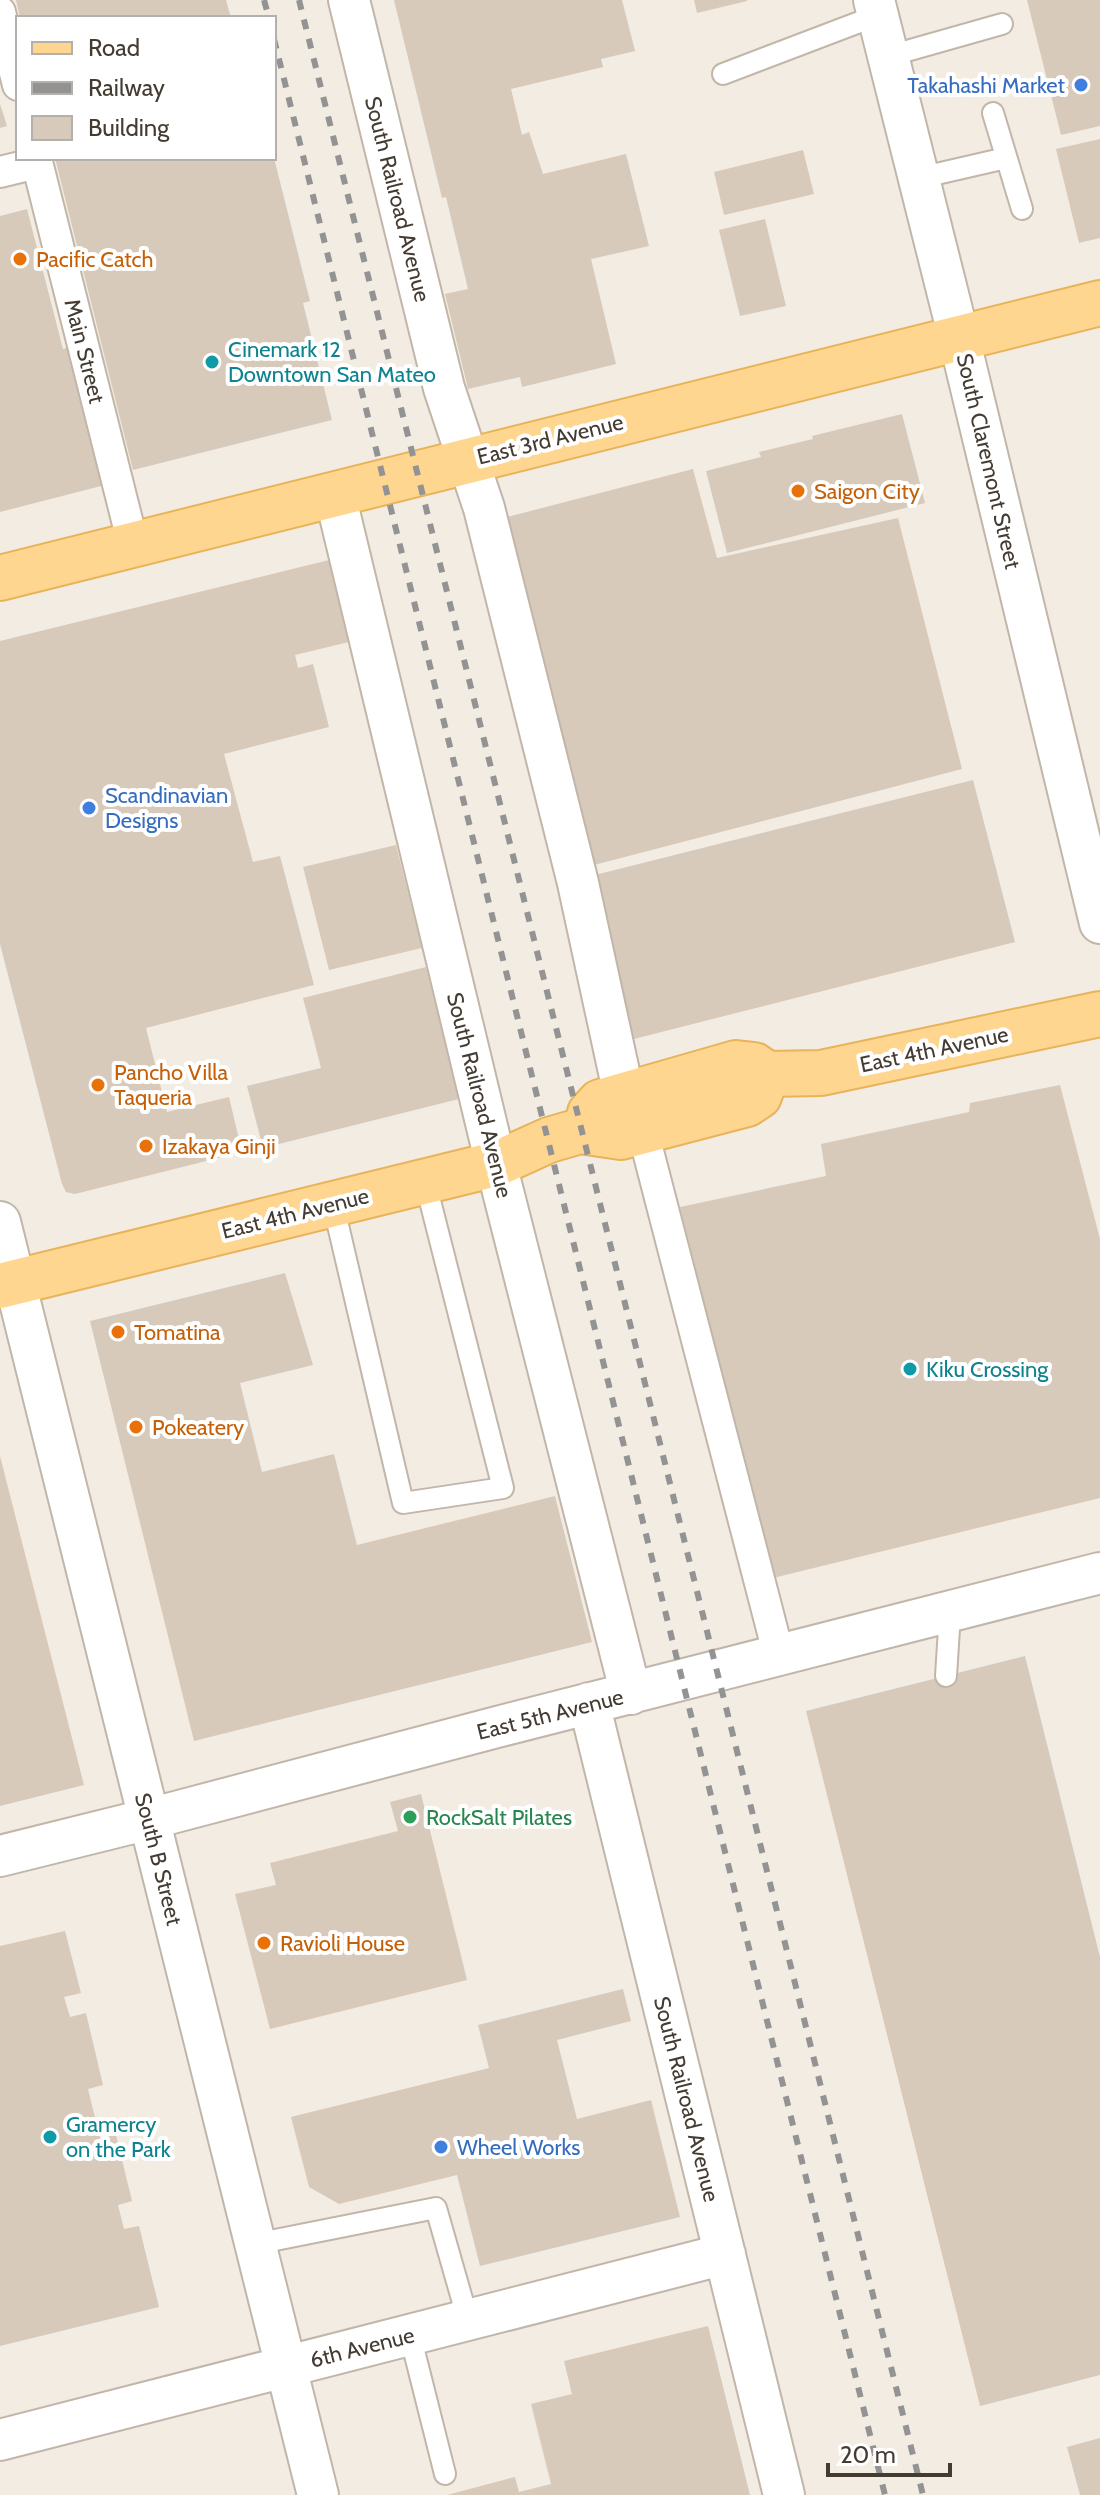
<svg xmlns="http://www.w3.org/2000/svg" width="1100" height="2495" viewBox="0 0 1100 2495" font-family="Cabin,sans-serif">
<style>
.building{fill:#d7cabb}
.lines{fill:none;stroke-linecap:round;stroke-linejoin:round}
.service-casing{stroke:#c1b6a8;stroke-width:24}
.pedestrian-casing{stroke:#c1b6a8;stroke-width:34}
.minor-casing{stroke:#c1b6a8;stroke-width:44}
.primary-casing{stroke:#e8b35a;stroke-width:48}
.service{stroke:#fff;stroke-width:20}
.pedestrian{stroke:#fff;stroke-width:30}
.minor{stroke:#fff;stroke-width:40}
.primary{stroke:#ffd68f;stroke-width:44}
.rail{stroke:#939393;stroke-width:6;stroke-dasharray:10 10;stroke-linecap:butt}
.shop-dot{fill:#3f7fe0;stroke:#fff;stroke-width:3}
.food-dot{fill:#e8710a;stroke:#fff;stroke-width:3}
.culture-dot{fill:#0f9aa8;stroke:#fff;stroke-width:3}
.leisure-dot{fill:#2e9e5b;stroke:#fff;stroke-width:3}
.labels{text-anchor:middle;stroke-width:8;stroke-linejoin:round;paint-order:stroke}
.shop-label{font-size:22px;fill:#366cbe;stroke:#fff;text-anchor:start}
.street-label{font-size:22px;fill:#443c33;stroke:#fff}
.food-label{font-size:22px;fill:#c56008;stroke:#fff;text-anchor:start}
.culture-label{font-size:22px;fill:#0d838f;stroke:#fff;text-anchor:start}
.leisure-label{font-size:22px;fill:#27864d;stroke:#fff;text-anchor:start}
</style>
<rect width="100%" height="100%" fill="#f2ece3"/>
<!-- building -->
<path class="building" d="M 16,0 L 226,0 L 231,18 L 20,18 Z
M 394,0 L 622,0 L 635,51 L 601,59 L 603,67 L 511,89 L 522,135 L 529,132 L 543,174 L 626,154 L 649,246 L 591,259 L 616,364 L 522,387 L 520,377 L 468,389 L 445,294 L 468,289 L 446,197 L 442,198 Z
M 694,0 L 747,0 L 747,1 L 697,13 Z
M 1027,0 L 1100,0 L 1100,126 L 1061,135 Z
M 0,104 L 7,126 L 0,128 Z
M 1100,139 L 1100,238 L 1079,243 L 1056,149 Z
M 803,150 L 814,194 L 724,215 L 714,172 Z
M 55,158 L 274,158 L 310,301 L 303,303 L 332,420 L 133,470 Z
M 27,209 L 63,349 L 70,347 L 105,485 L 0,512 L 0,216 Z
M 765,219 L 786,306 L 740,316 L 719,230 Z
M 902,414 L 925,503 L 727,553 L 706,471 L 761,457 L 759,452 L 813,439 L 812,436 Z
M 693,469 L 717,558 L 898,518 L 962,769 L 594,865 L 507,517 Z
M 329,560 L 349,642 L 295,655 L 298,668 L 313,664 L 329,727 L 224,754 L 253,862 L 280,856 L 314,985 L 146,1028 L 167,1112 L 229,1097 L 242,1152 L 75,1194 L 66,1192 L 62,1184 L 0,944 L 0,641 Z
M 973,780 L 1015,942 L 630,1040 L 591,876 Z
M 396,845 L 422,948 L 329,970 L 303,867 Z
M 426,967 L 459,1099 L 263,1148 L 247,1086 L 321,1068 L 303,998 Z
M 1060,1085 L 1100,1239 L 1100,1498 L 773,1578 L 680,1207 L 826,1176 L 821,1144 L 969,1112 L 970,1103 Z
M 285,1273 L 313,1365 L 240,1383 L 262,1472 L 334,1454 L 357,1545 L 555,1496 L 592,1642 L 194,1741 L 90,1321 Z
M 0,1456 L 84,1785 L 0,1806 Z
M 1025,1656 L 1100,1957 L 1100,2375 L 980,2406 L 806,1711 Z
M 421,1794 L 467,1980 L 270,2029 L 235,1894 L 276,1885 L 270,1863 L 398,1831 L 390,1802 Z
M 65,1931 L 81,1993 L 64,1997 L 70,2017 L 86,2013 L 103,2085 L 88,2089 L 100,2138 L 116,2135 L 132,2201 L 118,2205 L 124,2229 L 139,2226 L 159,2307 L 0,2346 L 0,1946 Z
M 623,1989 L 631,2021 L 557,2040 L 577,2119 L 651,2100 L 680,2217 L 480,2266 L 457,2175 L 339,2204 L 309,2187 L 291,2117 L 489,2068 L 478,2025 Z
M 708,2326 L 750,2495 L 447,2495 L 515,2477 L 519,2492 L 551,2484 L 531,2404 L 572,2394 L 564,2361 Z
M 1100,2438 L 1100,2495 L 1080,2495 L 1067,2447 Z"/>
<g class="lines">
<!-- service casing -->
<g class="service-casing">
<path id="service" d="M 889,56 L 1002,24
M 723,74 L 878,15
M 993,113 L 1022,209
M 919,178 L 1006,158
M 333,1204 L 403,1503 L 503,1488 L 425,1181
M 946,1676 L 950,1613
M 255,2244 L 436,2208 L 468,2320
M 410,2335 L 445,2474"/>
</g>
<!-- pedestrian casing -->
<g class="pedestrian-casing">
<path id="pedestrian" d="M 0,12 L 18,85
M 36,158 L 133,544
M 0,172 L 37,163
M 643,1132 L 779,1656"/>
</g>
<!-- minor casing -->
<g class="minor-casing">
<path id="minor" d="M 349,0 L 444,388 L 484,508 L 578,883 L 624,1095
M 874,0 L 959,338 L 1100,923
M 335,495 L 496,1164 L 631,1694
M 0,1222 L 318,2495
M 589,1703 L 784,2495
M 0,1856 L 149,1819 L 497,1727 L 1100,1573
M 0,2440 L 725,2254"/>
</g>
<!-- primary casing -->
<g class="primary-casing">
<path id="primary" d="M 0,578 L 1100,303
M 587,1130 L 590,1113 L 600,1102 L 736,1063 L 754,1065 L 767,1074 L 821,1073 L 1100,1014
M 0,1286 L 496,1164 L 549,1140 L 580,1131 L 621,1137 L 747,1104 L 759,1096 L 767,1074"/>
</g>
<!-- service -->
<use href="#service" class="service"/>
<!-- pedestrian -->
<use href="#pedestrian" class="pedestrian"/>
<!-- minor -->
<use href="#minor" class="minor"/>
<!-- primary -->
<use href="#primary" class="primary"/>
<!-- rail -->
<path class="rail" d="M 264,0 L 269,18
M 299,0 L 923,2495
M 274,39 L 885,2495"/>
</g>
<!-- markers -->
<g class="shop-dot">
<circle cx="1081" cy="85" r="8"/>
<circle cx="89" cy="808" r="8"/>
<circle cx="441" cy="2147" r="8"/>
</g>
<g class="food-dot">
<circle cx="20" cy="259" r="8"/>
<circle cx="798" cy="491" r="8"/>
<circle cx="98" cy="1085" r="8"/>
<circle cx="146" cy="1146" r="8"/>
<circle cx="118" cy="1332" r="8"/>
<circle cx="136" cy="1427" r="8"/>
<circle cx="264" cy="1943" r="8"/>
</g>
<g class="culture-dot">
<circle cx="212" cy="362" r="8"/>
<circle cx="910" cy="1369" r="8"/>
<circle cx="50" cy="2137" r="8"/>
</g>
<circle class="leisure-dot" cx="410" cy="1817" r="8"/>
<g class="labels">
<!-- shop labels -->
<g class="shop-label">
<text x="1065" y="93" text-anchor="end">Takahashi Market</text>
<text x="105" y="803">Scandinavian<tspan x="105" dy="25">Designs</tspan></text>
<text x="457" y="2155">Wheel Works</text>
</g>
<!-- street labels -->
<g class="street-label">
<text transform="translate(398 199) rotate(76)" y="8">South Railroad Avenue</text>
<text transform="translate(85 351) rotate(76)" y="8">Main Street</text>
<text transform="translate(550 439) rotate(-14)" y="8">East 3rd Avenue</text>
<text transform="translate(989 461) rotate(77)" y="8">South Claremont Street</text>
<text transform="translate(934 1049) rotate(-12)" y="8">East 4th Avenue</text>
<text transform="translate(480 1095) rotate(76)" y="8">South Railroad Avenue</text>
<text transform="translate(295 1213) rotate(-14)" y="8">East 4th Avenue</text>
<text transform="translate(550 1714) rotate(-14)" y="8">East 5th Avenue</text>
<text transform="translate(159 1859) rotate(76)" y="8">South B Street</text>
<text transform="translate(687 2099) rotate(76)" y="8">South Railroad Avenue</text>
<text transform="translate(362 2347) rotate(-14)" y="8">6th Avenue</text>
</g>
<!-- food labels -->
<g class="food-label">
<text x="36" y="267">Pacific Catch</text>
<text x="814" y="499">Saigon City</text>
<text x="114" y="1080">Pancho Villa<tspan x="114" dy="25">Taqueria</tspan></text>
<text x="162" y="1154">Izakaya Ginji</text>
<text x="134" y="1340">Tomatina</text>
<text x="152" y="1435">Pokeatery</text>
<text x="280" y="1951">Ravioli House</text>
</g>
<!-- culture labels -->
<g class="culture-label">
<text x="228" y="357">Cinemark 12<tspan x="228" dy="25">Downtown San Mateo</tspan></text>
<text x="926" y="1377">Kiku Crossing</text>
<text x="66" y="2132">Gramercy<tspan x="66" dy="25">on the Park</tspan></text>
</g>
<!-- leisure labels -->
<g class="leisure-label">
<text x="426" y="1825">RockSalt Pilates</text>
</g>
</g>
<!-- legend -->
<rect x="16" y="16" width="260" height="144" fill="#ffffff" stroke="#b4b1ad" stroke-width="2"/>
<rect x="32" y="42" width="40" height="12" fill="#ffd68f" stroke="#b4b1ad" stroke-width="2"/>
<text x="88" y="56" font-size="24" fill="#443c33">Road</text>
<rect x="32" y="82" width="40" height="12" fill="#939393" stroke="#b4b1ad" stroke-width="2"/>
<text x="88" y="96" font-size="24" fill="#443c33">Railway</text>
<rect x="32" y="116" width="40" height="24" fill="#d7cabb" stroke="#b4b1ad" stroke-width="2"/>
<text x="88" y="136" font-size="24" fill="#443c33">Building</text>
<!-- scale -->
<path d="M828 2463v12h122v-12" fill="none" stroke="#443c33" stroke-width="4"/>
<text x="840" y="2463" font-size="24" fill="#443c33" stroke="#ffffff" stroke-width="6" paint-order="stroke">20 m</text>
</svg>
